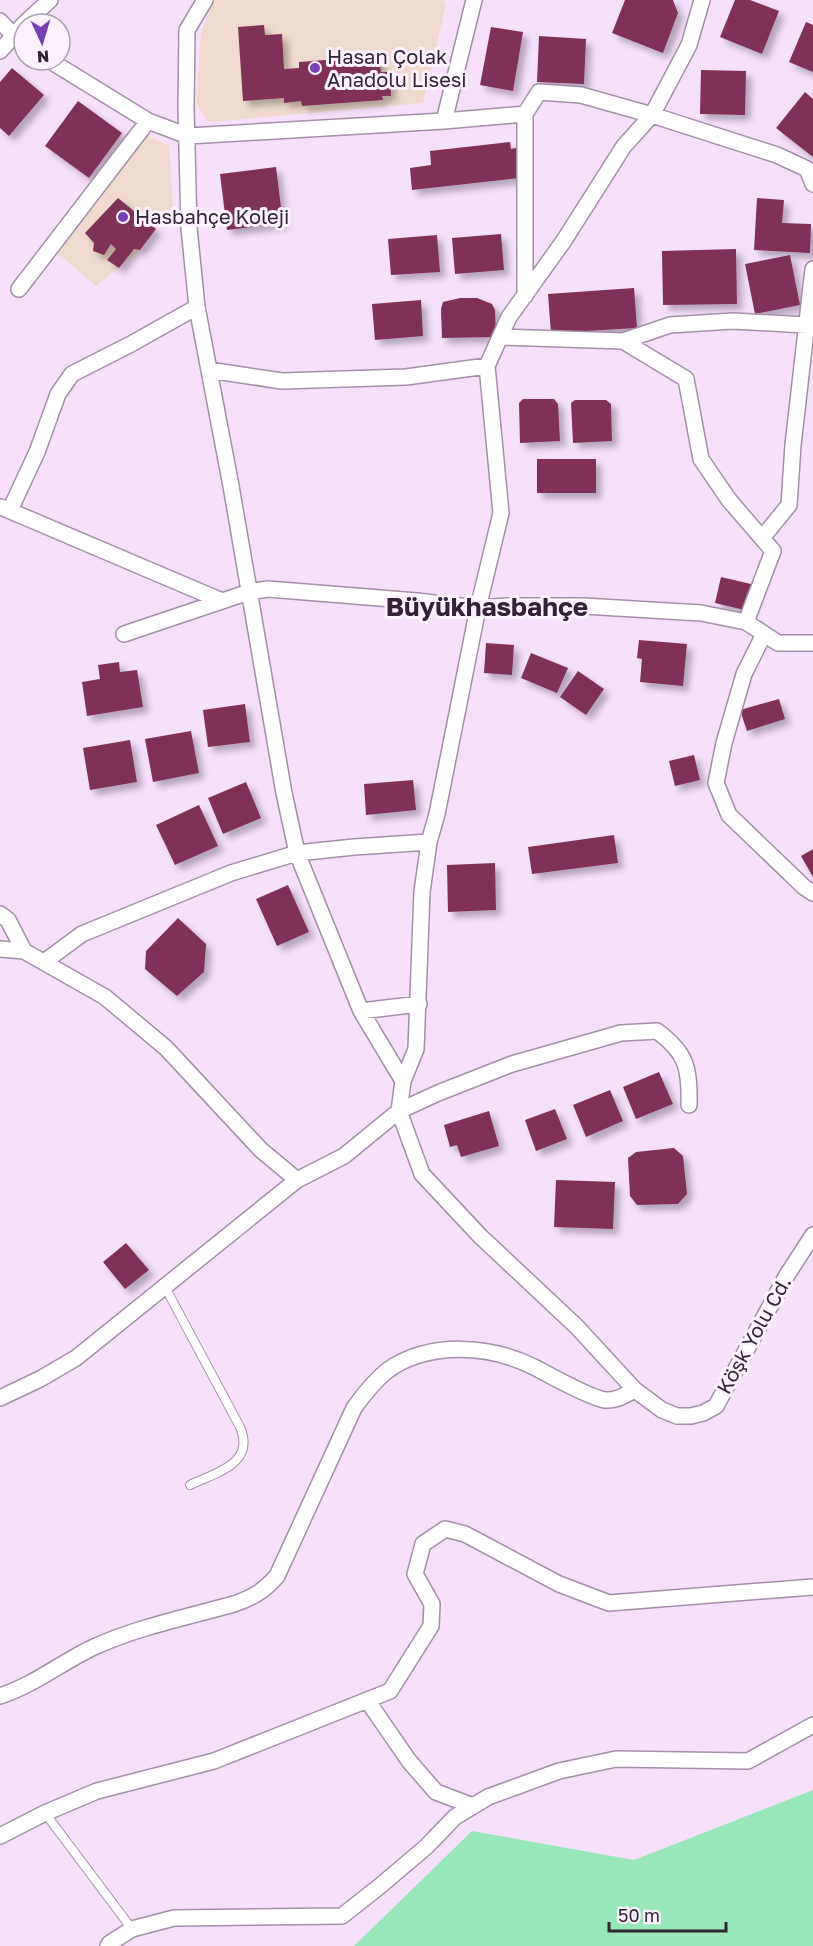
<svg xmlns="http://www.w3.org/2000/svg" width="813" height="1946" viewBox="0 0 813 1946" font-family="'Golos Text',sans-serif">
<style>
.education{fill:#efdacd}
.green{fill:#98e7b9}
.building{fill:#803157;filter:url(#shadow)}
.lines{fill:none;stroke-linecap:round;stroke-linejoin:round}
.lane-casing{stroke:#a48fa8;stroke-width:10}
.street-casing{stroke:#a48fa8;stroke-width:18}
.lane{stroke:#fff;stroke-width:8}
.street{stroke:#fff;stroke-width:15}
.poi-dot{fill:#793fb5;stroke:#fbf2fd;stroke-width:2}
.labels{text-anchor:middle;stroke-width:6;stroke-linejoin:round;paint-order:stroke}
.poi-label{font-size:20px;fill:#2f2731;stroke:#fbf2fd;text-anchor:start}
.street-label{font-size:20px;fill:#2f2731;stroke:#fbf2fd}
.district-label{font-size:26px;font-weight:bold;fill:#332237;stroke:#fbf2fd}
</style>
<defs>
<filter id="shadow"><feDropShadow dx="5.5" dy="5.5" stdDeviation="3" flood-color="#0004"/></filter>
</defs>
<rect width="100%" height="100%" fill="#f6e0fb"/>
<!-- education -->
<path class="education" d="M 214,0 L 443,0 L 446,4 L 423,103 L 209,122 L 196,104 L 201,33 Z
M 146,134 L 169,146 L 173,206 L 140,250 L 96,286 L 56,252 Z"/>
<!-- green -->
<path class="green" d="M 813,1790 L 813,1946 L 354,1946 L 472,1831 L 634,1860 Z"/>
<!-- building -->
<path class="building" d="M 625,0 L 673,0 L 678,13 L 663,53 L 612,33 Z
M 735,0 L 750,0 L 779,11 L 762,54 L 720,37 Z
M 806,22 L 813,25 L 813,72 L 789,62 Z
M 264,25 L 265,35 L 282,34 L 284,69 L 299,68 L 299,62 L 379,56 L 381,72 L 390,72 L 391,96 L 382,96 L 383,100 L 302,106 L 301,101 L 284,103 L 284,98 L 243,101 L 238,27 Z
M 491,27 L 523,32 L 513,91 L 480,85 Z
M 539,36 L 586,39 L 584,84 L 537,82 Z
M 12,68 L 44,95 L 9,136 L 0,128 L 0,82 Z
M 701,70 L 746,71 L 745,115 L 700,114 Z
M 805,92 L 813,99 L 813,157 L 776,128 Z
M 78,101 L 122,133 L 89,178 L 45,146 Z
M 510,142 L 511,149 L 516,148 L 519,178 L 412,190 L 410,168 L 431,165 L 430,151 Z
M 276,167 L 283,223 L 227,230 L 220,174 Z
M 118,198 L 156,229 L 140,250 L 134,249 L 119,268 L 107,260 L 116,249 L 111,244 L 104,255 L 93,251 L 94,243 L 85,233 Z
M 757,198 L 784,200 L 782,223 L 811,224 L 810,253 L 754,250 Z
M 501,234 L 504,270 L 455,274 L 452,238 Z
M 437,235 L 440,272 L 391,275 L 388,239 Z
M 736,249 L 737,304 L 663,305 L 662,251 Z
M 790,255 L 800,305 L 755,314 L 745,264 Z
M 634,288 L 637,328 L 551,333 L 548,294 Z
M 460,298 L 477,298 L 492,304 L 495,310 L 496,337 L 442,338 L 441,309 L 443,302 Z
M 421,300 L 423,336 L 375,340 L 372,304 Z
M 523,399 L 554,399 L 558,404 L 560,441 L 520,443 L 519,403 Z
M 575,400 L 606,400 L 611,404 L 612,441 L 573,443 L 571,403 Z
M 537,459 L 596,459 L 596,493 L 537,493 Z
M 721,577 L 755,585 L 749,611 L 715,603 Z
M 639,640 L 687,644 L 683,686 L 640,682 L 642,659 L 637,658 Z
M 486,643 L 514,645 L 512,675 L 484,673 Z
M 531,653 L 568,668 L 557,693 L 521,678 Z
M 119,662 L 120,672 L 137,670 L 143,707 L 87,716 L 82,682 L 100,679 L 98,665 Z
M 578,671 L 604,689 L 586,715 L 560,697 Z
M 779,699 L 785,719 L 747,731 L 740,710 Z
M 245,704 L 250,742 L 208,747 L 203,710 Z
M 191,731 L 199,773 L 153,782 L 145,739 Z
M 130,740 L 137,782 L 90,790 L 83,748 Z
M 694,755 L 700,780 L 675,786 L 669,761 Z
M 413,780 L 416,810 L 366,815 L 364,784 Z
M 246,782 L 261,818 L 223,834 L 208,798 Z
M 199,805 L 218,846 L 175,865 L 156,825 Z
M 614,835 L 618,863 L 532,874 L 528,847 Z
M 813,849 L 813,877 L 801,856 Z
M 495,863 L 496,910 L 448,912 L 447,865 Z
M 288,885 L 309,932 L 277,946 L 256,899 Z
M 178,918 L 206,944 L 204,972 L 177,996 L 145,969 L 146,951 Z
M 659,1072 L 673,1104 L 636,1119 L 623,1087 Z
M 610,1090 L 623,1121 L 586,1137 L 573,1105 Z
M 555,1109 L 567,1139 L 536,1151 L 525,1120 Z
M 489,1111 L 499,1146 L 461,1157 L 457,1145 L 450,1147 L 444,1125 Z
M 674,1148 L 683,1156 L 687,1194 L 678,1204 L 637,1205 L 630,1196 L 628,1158 L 636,1152 Z
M 556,1180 L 615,1182 L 613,1229 L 554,1227 Z
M 126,1243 L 149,1270 L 125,1289 L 103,1262 Z"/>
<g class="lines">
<!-- lane casing -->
<g class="lane-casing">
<path id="lane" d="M 165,1287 L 240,1427 C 256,1464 215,1473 190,1485
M 45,1813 L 132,1929"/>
</g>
<!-- street casing -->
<g class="street-casing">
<path id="street" d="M 205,0 L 187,30 L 186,108 L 189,228 L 197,307 L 231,486 L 284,793 L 297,853 L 361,1011 L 403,1081
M 702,0 L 689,45 L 652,115 L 624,146 L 563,242 L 509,317 L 487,366 L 501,513 L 478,608 L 437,814 L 429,842 L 422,892 L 416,1049 L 403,1081 L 399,1111 L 422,1174 L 480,1236 L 577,1327 L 635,1390 L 662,1410 L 677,1416 L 691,1416 L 703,1413 L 716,1406 L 787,1275 L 813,1235
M 0,21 L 13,35 L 24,43
M 24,24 L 50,0
M 0,51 L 24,24
M 49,60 L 148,121 L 188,136 L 444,121 L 525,114 L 525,296
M 525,114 L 539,92 L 581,95 L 652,115 L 777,155 L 807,169 L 813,184
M 444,121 L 474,0
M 19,289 L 148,121
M 500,337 L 623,341 L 686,379 L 701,459 L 729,500 L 773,551 L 746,622
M 623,341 L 670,325 L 733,321 L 806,325
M 209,370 L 282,381 L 406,377 L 487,366
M 1,507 L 222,601
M 10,510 L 37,452 L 58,394 L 72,374 L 131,344 L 197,307
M 762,538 L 789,505 L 793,445 L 813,269
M 124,634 L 249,592 L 268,589 L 417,601 L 478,608 L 507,606 L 584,606 L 701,613 L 746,622 L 778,643 L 813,643
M 764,634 L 744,674 L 724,743 L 716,783 L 729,815 L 804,887 L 813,893
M 0,914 L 8,920 L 24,951
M 0,949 L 24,951 L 105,997 L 166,1048 L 261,1150 L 297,1180
M 44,962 L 82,934 L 231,873 L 297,853 L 354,847 L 429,842
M 361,1011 L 419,1004
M 0,1398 L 40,1379 L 76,1358 L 297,1180 L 344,1156 L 399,1111 L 438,1093 L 512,1064 L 621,1033 L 657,1031 C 687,1053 690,1069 689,1105
M 0,1696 C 34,1685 62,1662 94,1647 C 138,1627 187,1617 234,1604 C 252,1598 264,1591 277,1576 L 354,1408 C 364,1394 374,1381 388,1370 C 430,1341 490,1345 534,1367 C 549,1375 590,1398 605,1400 C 616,1401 625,1395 635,1390
M 367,1700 L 409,1761 L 436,1792 L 473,1806
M 0,1836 L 45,1813 L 97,1791 L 214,1761 L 390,1691 L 431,1626 L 432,1604 L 415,1574 L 423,1544 L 445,1529 L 465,1534 L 559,1584 L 609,1603 L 813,1587
M 108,1946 L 110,1943 L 132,1929 L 174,1918 L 342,1916 L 380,1886 L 426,1847 L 455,1817 L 488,1797 L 559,1771 L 616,1759 L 748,1761 L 813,1725"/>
</g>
<!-- lane -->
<use href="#lane" class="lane"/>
<!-- street -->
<use href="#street" class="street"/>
</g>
<!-- markers -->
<g class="poi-dot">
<circle cx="315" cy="68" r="6"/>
<circle cx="123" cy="217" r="6"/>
</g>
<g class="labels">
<!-- poi labels -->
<g class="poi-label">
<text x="327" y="64">Hasan Çolak<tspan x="327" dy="23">Anadolu Lisesi</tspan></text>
<text x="135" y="224">Hasbahçe Koleji</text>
</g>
<!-- street labels -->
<g class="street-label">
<text transform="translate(754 1335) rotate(-61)" y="7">Köşk Yolu Cd.</text>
</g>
<!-- district labels -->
<g class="district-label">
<text x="487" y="616">Büyükhasbahçe</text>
</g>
</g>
<!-- north arrow -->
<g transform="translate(42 42) rotate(176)"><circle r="28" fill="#fbf2fd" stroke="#a9a1ab" stroke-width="1.5"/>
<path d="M0-4.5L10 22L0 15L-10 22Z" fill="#793fb5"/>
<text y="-9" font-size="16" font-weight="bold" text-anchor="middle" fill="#2f2731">N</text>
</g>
<!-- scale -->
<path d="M609 1922v9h117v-9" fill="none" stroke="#2f2731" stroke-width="3"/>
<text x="618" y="1922" font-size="18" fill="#2f2731" stroke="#fbf2fd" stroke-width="4.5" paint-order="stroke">50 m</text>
</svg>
